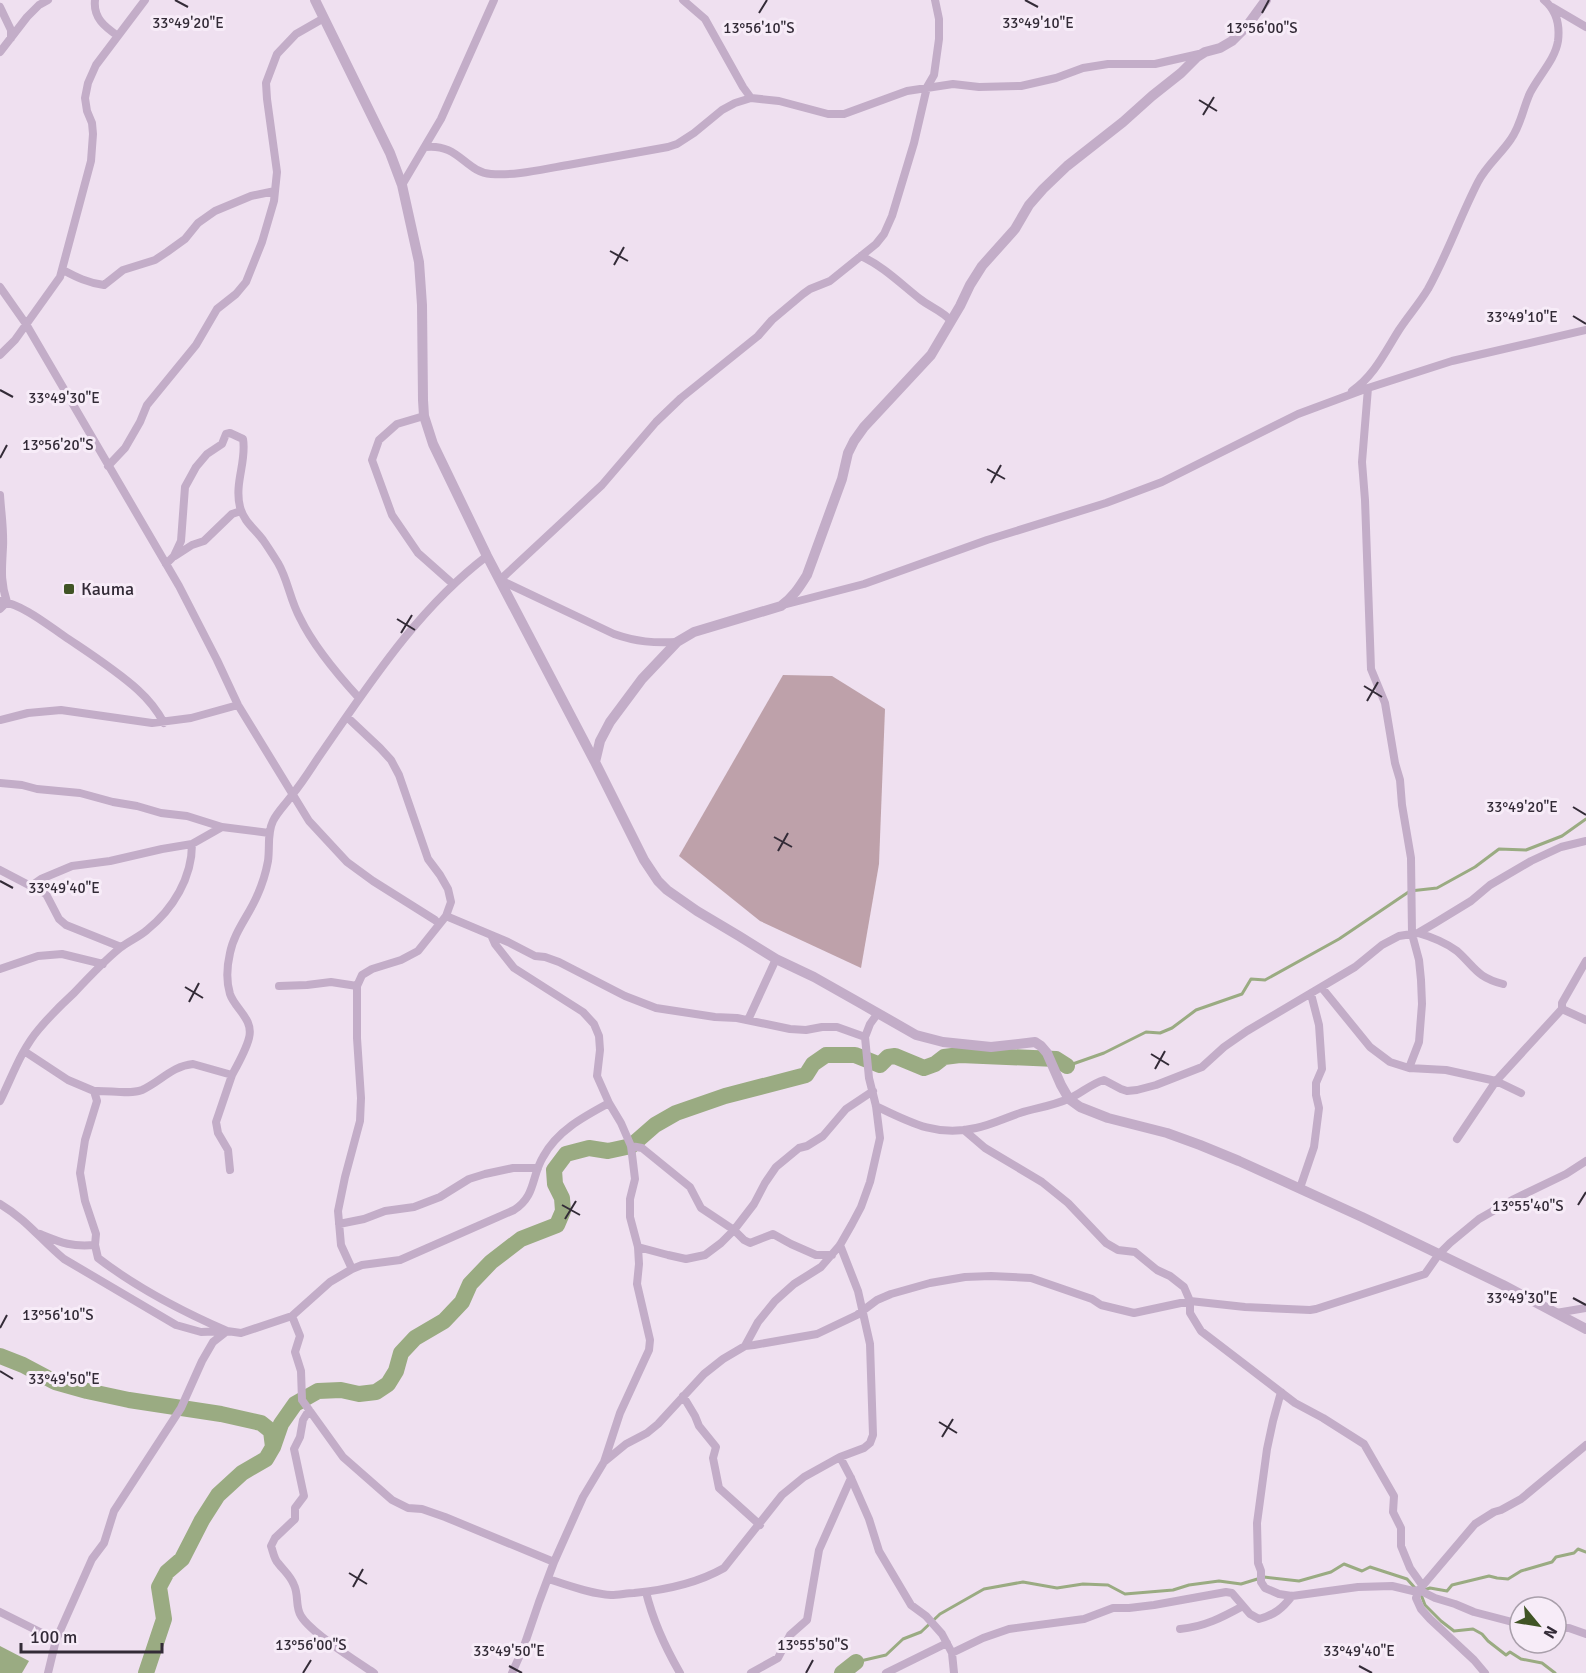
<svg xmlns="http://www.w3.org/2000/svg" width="1586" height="1673" viewBox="0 0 1586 1673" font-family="Signika,sans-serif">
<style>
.green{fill:#bea1aa}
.water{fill:#9aab82}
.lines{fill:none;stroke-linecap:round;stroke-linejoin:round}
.stream{stroke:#9aab82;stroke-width:3}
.river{stroke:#9aab82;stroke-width:16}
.minor{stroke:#c3adc8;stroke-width:8}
.tertiary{stroke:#c3adc8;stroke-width:10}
.ticks{fill:none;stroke:#332b37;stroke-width:2}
.poi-dot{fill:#405425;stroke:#f7ecf8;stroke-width:2}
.labels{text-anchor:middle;stroke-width:6;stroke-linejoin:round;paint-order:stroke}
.poi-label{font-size:18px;fill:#332b37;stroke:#f7ecf8;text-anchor:start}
.ticks-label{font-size:15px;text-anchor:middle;fill:#332b37;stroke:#f7ecf8;stroke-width:6;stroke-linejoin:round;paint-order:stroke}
</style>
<rect width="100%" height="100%" fill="#efe0f0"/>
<!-- green -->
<path class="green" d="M 783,675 L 832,676 L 885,709 L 879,864 L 861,968 L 760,921 L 679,856 Z"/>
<!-- water -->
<path class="water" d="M 0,1646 L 29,1661 L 22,1673 L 0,1673 Z"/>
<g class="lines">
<!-- stream -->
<path class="stream" d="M 1067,1066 L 1104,1053 L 1146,1032 L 1160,1033 L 1172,1028 L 1196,1010 L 1242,994 L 1251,979 L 1265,980 L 1339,939 L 1410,891 L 1437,888 L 1475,867 L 1499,849 L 1526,850 L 1562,836 L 1586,819
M 1424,1590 L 1430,1588 L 1447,1591 L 1452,1585 L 1489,1576 L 1497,1578 L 1508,1579 L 1521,1571 L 1552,1562 L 1556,1557 L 1574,1553 L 1578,1549 L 1586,1552
M 1420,1592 L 1425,1605 L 1441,1621 L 1454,1631 L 1473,1629 L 1482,1634 L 1488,1641 L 1506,1655 L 1510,1652 L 1521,1659 L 1542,1663 L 1555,1673
M 856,1662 L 886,1655 L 903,1639 L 921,1632 L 940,1614 L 984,1589 L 1023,1582 L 1057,1588 L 1083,1584 L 1108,1585 L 1125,1594 L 1173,1590 L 1189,1585 L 1219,1581 L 1241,1584 L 1264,1577 L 1299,1581 L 1331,1572 L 1344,1564 L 1362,1571 L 1370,1567 L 1407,1579 L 1415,1588"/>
<!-- river -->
<path class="river" d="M 0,1356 L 23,1365 L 55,1382 L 87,1391 L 129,1400 L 221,1414 L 261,1423 L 271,1431 L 273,1447
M 146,1673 L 164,1619 L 159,1587 L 167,1572 L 182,1559 L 202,1520 L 218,1495 L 242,1473 L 266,1459 L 273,1447 L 281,1424 L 295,1404 L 318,1391 L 341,1390 L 359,1394 L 376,1392 L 388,1384 L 396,1371 L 401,1353 L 415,1338 L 444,1321 L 462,1302 L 470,1284 L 491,1262 L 521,1239 L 557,1225 L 563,1211 L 562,1198 L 555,1184 L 554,1170 L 566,1154 L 589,1148 L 608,1151 L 631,1146 L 655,1125 L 676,1113 L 725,1096 L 806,1075 L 813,1064 L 826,1055 L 855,1055 L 880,1065 L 888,1057 L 895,1056 L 924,1068 L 935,1064 L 944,1057 L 960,1055 L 1056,1059 L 1067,1066
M 842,1673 L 856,1662"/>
<!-- minor -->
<path class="minor" d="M 95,0 C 93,18 105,27 118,36
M 683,0 L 705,19 L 743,87 L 751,98
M 0,7 L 11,30 L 11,38
M 1552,7 L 1586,27
M 0,52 L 27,17 L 39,5 L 48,0
M 425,147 C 459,143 465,172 491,174 C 516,176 543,169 568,165 C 601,159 635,153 668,147 L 677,144 L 694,133 L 722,110 L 735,103 L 751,98 L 779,101 L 828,114 L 844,114 L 907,91 L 953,84 L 979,87 L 1021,86 L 1056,78 L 1083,68 L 1108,64 L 1155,64 L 1199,54
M 402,185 L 441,119 L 494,0
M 861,256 C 883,266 901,284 920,299 C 930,307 943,311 951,321
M 63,270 C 76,277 88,283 104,285 L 123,270 L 155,260 L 167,252 L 185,239 L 198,223 L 215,211 L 251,196 L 275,191
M 0,287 L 26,324 L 179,586 L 217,660 L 238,705 L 309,821 L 347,862 L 373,881 L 435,920 L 439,924
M 0,355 L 15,340 L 60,277 L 91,161 L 93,134 L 92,123 L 87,111 L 85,98 L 88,83 L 96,65 L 145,0
M 1368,388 L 1362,462 L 1365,500 L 1371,669 L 1385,703 L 1395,763 L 1400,780 L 1402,805 L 1411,858 L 1412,934 L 1419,960 L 1421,980 L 1422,1004 L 1419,1042 L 1409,1068
M 1352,391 C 1374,376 1385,352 1399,330 C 1408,316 1419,304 1428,289 C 1447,255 1460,217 1478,182 C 1486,166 1501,154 1511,139 C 1521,125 1523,108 1530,93 C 1539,75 1555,60 1558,41 C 1560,25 1556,10 1544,0
M 424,416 L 397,424 L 379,440 L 372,460 L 392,515 L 418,553 L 453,584
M 108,466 L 125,448 L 140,422 L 147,405 L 196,345 L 217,309 L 236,294 L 246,282 L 262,242 L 274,201 L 275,191 L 277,172 L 267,99 L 266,83 L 277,54 L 296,34 L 324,18
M 0,495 C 1,512 4,530 3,547 C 2,568 0,581 7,602 L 0,609
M 175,556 L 192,545 L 204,541 L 232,514 L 241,511
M 166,564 L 174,556 L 181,541 L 185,487 L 196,467 L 207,454 L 222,444 L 226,434 L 230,433 L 243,439 C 247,461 234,483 240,507 C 244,522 254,528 263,540 C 268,547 273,555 278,563 C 288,580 290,600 300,618 C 314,647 337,674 359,698
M 0,601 C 23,605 45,623 64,636 C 89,653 116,670 138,690 C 149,700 157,710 164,723
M 783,605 L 864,584 L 987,540 L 1106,503 L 1162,482 L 1298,414 L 1368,388 L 1452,361 L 1586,330
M 677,642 C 653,643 637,642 614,634 L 500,580 L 602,485 L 656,422 L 681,398 L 758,336 L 772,320 L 803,294 L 810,289 L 830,281 L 876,244 L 884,234 L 892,216 L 914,143 L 927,87 L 934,75 L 939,39 L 939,19 L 935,0
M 0,720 L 28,713 L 61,710 L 152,723 L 191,718 L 238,705
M 0,783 L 22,785 L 37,789 L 80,793 L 113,802 L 137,806 L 161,813 L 187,816 L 222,827
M 0,870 L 46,894 L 59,919 L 66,925 L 121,947
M 31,886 L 41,879 L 72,866 L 110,861 L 162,849 L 192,844 L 222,827 L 269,833
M 446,916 L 508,942 L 535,956 L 545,957 L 559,962 L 625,996 L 656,1008 L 715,1017 L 737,1018 L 790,1029 L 806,1030 L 822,1027 L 837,1027 L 865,1037
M 1418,933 C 1432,937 1445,942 1457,951 C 1475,967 1476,977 1503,984
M 491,935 L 495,944 L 514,968 L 583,1012 L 594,1024 L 599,1036 L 600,1050 L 597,1076 L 609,1103 L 621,1123 L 631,1146 L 635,1179 L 630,1199 L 630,1217 L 638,1247 L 639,1264 L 637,1284 L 650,1340 L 649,1350 L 620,1413 L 604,1462
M 0,969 L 38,956 L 62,954 L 103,964
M 279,986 L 307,985 L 331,982 L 357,986 L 362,975 L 372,969 L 401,960 L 418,951 L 446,916 L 451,902 L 448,889 L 440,875 L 428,859 L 399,775 L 391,760 L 380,748 L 347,717
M 1322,988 L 1370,1047 L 1390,1062 L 1409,1068 L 1446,1070 L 1496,1081 L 1521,1093
M 1562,1009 L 1586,1020
M 748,1020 L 776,959
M 24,1051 L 68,1080 L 94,1091 L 97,1101 L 85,1140 L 80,1173 L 85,1201 L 96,1234 L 95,1245 L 98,1258 C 137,1288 181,1311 227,1331 L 213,1342 L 202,1361 L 181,1408 L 114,1511 L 104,1543 L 92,1559 L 56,1640 L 48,1673
M 232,1075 C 238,1064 246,1050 249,1038 C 254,1019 235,1009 230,994 C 226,981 227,966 230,953 C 234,932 249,915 257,896 C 262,885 266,872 268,861 C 270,847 267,833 273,821 C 278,811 286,804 292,795 C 302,783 310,770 318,758 C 368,686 417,609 487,556
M 94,1091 C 108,1090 130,1095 142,1090 C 160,1082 172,1066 193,1064 L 232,1075 L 216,1122 L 218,1133 L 228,1150 L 230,1170
M 0,1101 C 12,1077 21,1050 39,1029 C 50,1016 62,1004 74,993 C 89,977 104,961 120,948 C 129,941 139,937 147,930 C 173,909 192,878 192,844
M 876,1106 C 911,1123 937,1137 976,1128 C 991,1125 1005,1118 1020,1113 C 1036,1108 1052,1106 1068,1099 C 1081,1094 1090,1084 1104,1080 L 1121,1089 L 1127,1091 L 1137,1090 L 1156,1085 L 1202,1067 L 1224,1047 L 1247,1031 L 1355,967 L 1382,945 L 1399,936 L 1418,933 L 1435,923 L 1471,901 L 1490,885 L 1531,861 L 1561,847 L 1586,841
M 964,1130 L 985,1148 L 1042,1182 L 1068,1203 L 1106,1243 L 1118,1250 L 1135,1252 L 1157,1270 L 1170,1276 L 1184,1287 L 1190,1301 L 1190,1313 L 1201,1331 L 1295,1403 L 1323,1418 L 1364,1444 L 1394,1496 L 1393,1512 L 1401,1528 L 1401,1546 L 1410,1568 L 1422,1585
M 1457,1139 L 1496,1081 L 1562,1009 L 1562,1003 L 1586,961
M 631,1146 L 642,1148 L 690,1187 L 701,1208 L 734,1230 L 744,1240 L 750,1243 L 773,1234 L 791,1244 L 816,1255 L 832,1255
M 1300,1188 L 1314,1147 L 1319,1108 L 1316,1095 L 1316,1083 L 1322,1069 L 1319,1025 L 1311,994
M 0,1204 C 27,1220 41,1240 64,1259 L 176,1325 L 201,1332 L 227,1331 L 241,1333 L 292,1316 L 330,1282 L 352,1269 L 362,1265 L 400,1260 L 514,1210 C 536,1196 531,1177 543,1157 C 557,1131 583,1117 609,1103
M 339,1224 L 364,1219 L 385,1211 L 414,1207 L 440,1197 L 469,1179 L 485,1174 L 513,1168 L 538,1168
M 40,1234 C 62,1243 71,1247 95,1245
M 638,1247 L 668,1255 L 686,1259 L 705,1255 L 721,1243 L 734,1230 L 754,1204 L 765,1183 L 776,1167 L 799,1148 L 807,1146 L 823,1136 L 846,1109 L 873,1091
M 352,1269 L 341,1245 L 338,1211 L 345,1177 L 360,1121 L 361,1098 L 357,1038 L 357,986
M 1556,1313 L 1586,1308
M 292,1316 L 300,1336 L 295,1352 L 301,1371 L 302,1400 L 343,1457 L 392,1500 L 408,1508 L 422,1509 L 445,1517 L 554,1562
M 745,1346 L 754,1345 L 817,1334 L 857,1315 L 877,1300 L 891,1294 L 930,1283 L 965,1277 L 991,1276 L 1031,1278 L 1092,1299 L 1101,1305 L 1134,1313 L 1190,1301 L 1245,1307 L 1310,1310 L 1316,1309 L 1425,1274 L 1439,1254 L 1450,1243 L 1479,1219 L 1514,1199 L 1566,1174 L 1586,1161
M 1281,1392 L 1273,1421 L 1267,1449 L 1257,1523 L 1258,1563 L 1261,1571 L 1261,1582 L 1265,1588 L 1279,1594 L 1292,1596 L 1358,1587 L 1392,1586 L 1413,1591 L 1419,1590 L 1435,1598 L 1455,1604 L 1474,1612 L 1520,1624
M 683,1396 L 695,1416 L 699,1426 L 716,1447 L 713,1458 L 719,1488 L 760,1525
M 309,1410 L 303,1420 L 300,1437 L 294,1449 L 304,1496 L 295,1508 L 295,1519 L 275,1538 L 271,1546 C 273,1551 274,1559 278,1563 C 284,1571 290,1575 294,1585 C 299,1595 295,1607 301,1616 C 311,1633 356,1661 374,1673
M 840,1457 L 851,1478 L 869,1519 L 879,1551 L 911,1605 L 926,1616 L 942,1634 L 952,1653 L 954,1673
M 548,1579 C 568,1585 590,1594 611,1595 C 619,1595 627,1593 634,1593 C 666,1590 696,1584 724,1568 L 782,1495 L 804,1477 L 840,1457 L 864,1448 L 870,1443 L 873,1435 L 870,1344 L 858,1291 L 840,1245
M 646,1592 C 653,1621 665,1647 680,1673
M 0,1612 L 56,1640
M 1556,1628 L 1569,1628 L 1586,1634
M 1180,1629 C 1204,1627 1223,1617 1243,1606
M 952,1653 L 983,1638 L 1009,1629 L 1084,1619 L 1113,1608 L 1129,1608 L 1154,1605 L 1226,1592 L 1232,1593 L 1250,1614 L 1259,1619 C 1274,1615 1282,1609 1292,1596
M 512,1673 L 524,1646 L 539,1602 L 554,1562 L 583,1497 L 604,1462 L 626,1444 L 647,1433 L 658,1424 L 704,1374 L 723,1359 L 745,1346 L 758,1322 L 775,1301 L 794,1284 L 821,1267 L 840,1245 L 852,1224 L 861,1207 L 870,1182 L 880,1138 L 876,1106 L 869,1078 L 865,1037 L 870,1024 L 878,1013
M 751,1673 L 778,1658 L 790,1635 L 807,1620 L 819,1550 L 851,1478
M 886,1673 L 947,1643
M 1485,1673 L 1474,1660 L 1430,1619 L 1421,1609 L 1416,1598 L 1419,1590 L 1475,1524 L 1494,1512 L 1501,1510 L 1521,1499 L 1586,1445"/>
<!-- tertiary -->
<path class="tertiary" d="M 315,0 L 390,153 L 402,185 L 419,262 L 422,305 L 423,400 L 424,416 L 433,444 L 487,556 L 595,762 L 644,860 L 658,881 L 667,890 L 697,911 L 739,936 L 776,959 L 814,977 L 860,1003 L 916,1035 L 943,1042 L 991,1047 L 1035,1042 L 1041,1046 L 1047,1053 L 1061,1085 L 1069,1099 L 1080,1107 L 1108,1118 L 1167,1133 L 1200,1145 L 1239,1161 L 1362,1217 L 1503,1285 L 1586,1329
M 595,762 L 600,741 L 610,722 L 642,679 L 677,642 L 694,632 L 781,606 C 793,597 799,588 807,575 L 842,479 L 848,453 L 854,441 L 864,427 L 931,355 L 960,306 L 970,285 L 982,266 L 1015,229 L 1029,205 L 1043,189 L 1067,166 L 1123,122 L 1152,96 L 1181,73 L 1197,57 L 1205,52 L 1220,48 L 1232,41 L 1247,26 L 1266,0"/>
</g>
<!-- ticks -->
<path class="ticks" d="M 175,0 L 188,7M 1025,0 L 1038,7M 759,13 L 767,0M 1262,13 L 1269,0M 1199,100 L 1217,111M 1203,115 L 1214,97M 610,251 L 628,261M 614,265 L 624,247M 1573,316 L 1586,324M 0,390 L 13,397M 0,458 L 7,445M 987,469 L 1005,479M 991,483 L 1001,465M 397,619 L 415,630M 401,633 L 412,615M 1364,686 L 1382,697M 1367,701 L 1378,682M 1573,807 L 1586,815M 774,837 L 792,847M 778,851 L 788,833M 0,881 L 13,888M 185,987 L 203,998M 189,1002 L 199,983M 1151,1054 L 1169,1065M 1155,1069 L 1165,1051M 562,1205 L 580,1215M 1578,1205 L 1586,1192M 565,1219 L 576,1201M 1573,1298 L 1586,1305M 0,1328 L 7,1315M 0,1371 L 13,1379M 939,1422 L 957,1433M 942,1437 L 953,1419M 349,1573 L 367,1584M 353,1587 L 363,1569M 509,1666 L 522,1673M 1359,1666 L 1372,1673M 303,1673 L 311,1660M 806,1673 L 813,1660"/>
<!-- markers -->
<rect class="poi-dot" x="63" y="583" width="12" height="12" rx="3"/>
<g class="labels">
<!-- poi labels -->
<g class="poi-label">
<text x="81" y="595">Kauma</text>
</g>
</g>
<g class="ticks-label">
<text x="188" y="28">33°49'20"E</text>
<text x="1038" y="28">33°49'10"E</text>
<text x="759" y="33">13°56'10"S</text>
<text x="1262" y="33">13°56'00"S</text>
<text x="1522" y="322">33°49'10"E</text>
<text x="64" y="403">33°49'30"E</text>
<text x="58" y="450">13°56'20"S</text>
<text x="1522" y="812">33°49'20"E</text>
<text x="64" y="893">33°49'40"E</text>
<text x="1528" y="1211">13°55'40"S</text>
<text x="1522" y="1303">33°49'30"E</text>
<text x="58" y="1320">13°56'10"S</text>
<text x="64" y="1384">33°49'50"E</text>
<text x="311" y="1650">13°56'00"S</text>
<text x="813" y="1650">13°55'50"S</text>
<text x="509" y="1656">33°49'50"E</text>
<text x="1359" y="1656">33°49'40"E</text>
</g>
<!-- north arrow -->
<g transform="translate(1538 1625) rotate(120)"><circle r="28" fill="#f7ecf8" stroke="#a99fab" stroke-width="1.5"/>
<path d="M0-4.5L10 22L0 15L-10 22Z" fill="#405425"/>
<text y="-9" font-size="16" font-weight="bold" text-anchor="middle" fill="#332b37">N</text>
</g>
<!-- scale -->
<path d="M21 1643v9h141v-9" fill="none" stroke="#332b37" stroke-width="3"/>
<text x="30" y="1643" font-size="18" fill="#332b37" stroke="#f7ecf8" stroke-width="4.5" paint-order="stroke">100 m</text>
</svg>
